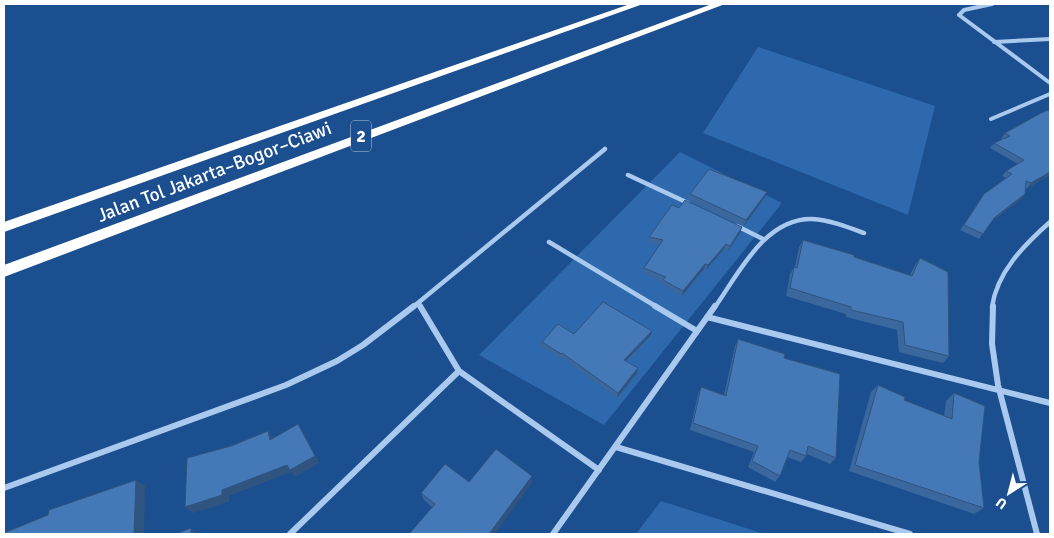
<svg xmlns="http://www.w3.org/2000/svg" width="1054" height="538" viewBox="0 0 1054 538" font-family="Signika,sans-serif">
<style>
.green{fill:#2e69ad}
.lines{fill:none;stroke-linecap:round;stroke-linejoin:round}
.minor-far2{stroke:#a9c9ee;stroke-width:4}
.minor-far1{stroke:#a9c9ee;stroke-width:4.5}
.minor{stroke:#a9c9ee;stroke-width:6}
.motorway{fill:#fff;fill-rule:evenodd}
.wall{fill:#3a679d}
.shaded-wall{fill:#305480}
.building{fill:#4478b7;stroke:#305480}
.labels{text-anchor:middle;stroke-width:4.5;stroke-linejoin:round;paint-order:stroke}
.shield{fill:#1b4f8f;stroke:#bbcadd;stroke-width:1}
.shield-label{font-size:18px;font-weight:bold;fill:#fff}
.street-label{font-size:19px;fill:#fff;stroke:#1b4f8f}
</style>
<rect width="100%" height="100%" fill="#1b4f8f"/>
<!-- green -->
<path class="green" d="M 758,47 L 935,106 L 908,215 L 703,133 Z
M 680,152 L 782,203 L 604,425 L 479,355 Z
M 661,501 L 765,534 L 636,534 Z"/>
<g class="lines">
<!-- minor-far2 -->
<path class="minor-far2" d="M 992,4 L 964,10 L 959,15 L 1050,83
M 994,42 L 1050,39
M 991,119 L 1050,94"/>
<!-- minor-far1 -->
<path class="minor-far1" d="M 628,175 L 688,203
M 737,226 L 763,239
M 549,242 L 657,307
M 418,303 L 420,307
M 413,307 L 605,149
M 715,307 C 739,273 765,218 812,219 C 830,220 848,227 864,233
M 992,307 C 997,272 1024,245 1050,222"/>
<!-- minor -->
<path class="minor" d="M 420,306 L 459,371 L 599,470
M 655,306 L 697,331
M 993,306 L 992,344 L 998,385 L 1037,534
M 707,317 L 1050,403
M 616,447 L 910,534
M 4,488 L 286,385 L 337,361 L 363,345 L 414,306
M 290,534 L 459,371
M 553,534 L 715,306"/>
<!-- motorway -->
<path class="motorway" d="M 630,4 L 643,4 L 4,232 L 4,222 Z
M 712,4 L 725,4 L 4,277 L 4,265 Z"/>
</g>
<!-- wall -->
<path class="wall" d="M 1050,112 L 1050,175 L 1026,189 L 1026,188 L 1025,194 L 1021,199 L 991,222 L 979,239 L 960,230 L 984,194 L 1006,178 L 1002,176 L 1006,171 L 1018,164 L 990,148 L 994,143 L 1003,139 L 1001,139 L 1005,133 Z
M 690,194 L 765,197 L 744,226 L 688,199 Z
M 742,227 L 740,233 L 728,251 L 724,249 L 706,270 L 704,269 L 682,296 L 662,285 L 663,282 L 643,273 L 644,268 L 660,245 L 648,242 L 649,237 Z
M 803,240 L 910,275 L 915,265 L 920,258 L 949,356 L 943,363 L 899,352 L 897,330 L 846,317 L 846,314 L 786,296 L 790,274 L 794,267 L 795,267 L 799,247 Z
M 652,331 L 651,335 L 627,361 L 637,373 L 617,398 L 562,358 L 561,359 L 541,347 L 542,342 L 574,334 Z
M 738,339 L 784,358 L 836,458 L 830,464 L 807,454 L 806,456 L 801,462 L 787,457 L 780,476 L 775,482 L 748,467 L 754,452 L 690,430 L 698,394 L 701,387 L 724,395 L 735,346 Z
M 878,385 L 904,400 L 944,416 L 946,401 L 954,393 L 979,462 L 984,508 L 974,514 L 849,471 L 871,392 Z
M 469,482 L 532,483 L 432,507 L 424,500 L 421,493 Z"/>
<!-- shaded-wall -->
<path class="shaded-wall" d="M 1050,172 L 1050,175 L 1026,189 L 1031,183 Z
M 767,192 L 765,197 L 744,226 L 746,220 Z
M 1025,194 L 1021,199 L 989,223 L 994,218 Z
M 742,227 L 740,233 L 728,251 L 730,246 Z
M 726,244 L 724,249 L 706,270 L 708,265 Z
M 705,264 L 704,269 L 682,296 L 683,291 Z
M 652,331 L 651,335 L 623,364 L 624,360 Z
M 638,368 L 637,373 L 617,398 L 618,393 Z
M 298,424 L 303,431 L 319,463 L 295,477 L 291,472 L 229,496 L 229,502 L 193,513 L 185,507 L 222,490 Z
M 268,431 L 274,439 L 270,440 Z
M 532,476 L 532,483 L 495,534 L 489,534 Z
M 136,480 L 145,486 L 144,534 L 134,534 Z
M 191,528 L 198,534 L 191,534 Z"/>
<!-- building -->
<path class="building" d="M 1048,110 L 1050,112 L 1050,172 L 1031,183 L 1026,181 L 1025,194 L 994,218 L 983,234 L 964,225 L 984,194 L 1012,174 L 1006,171 L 1024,160 L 994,143 L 1010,136 L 1005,133 L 1041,113 Z
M 709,169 L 767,192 L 746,220 L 690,194 Z
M 685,200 L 742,227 L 730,246 L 726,244 L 708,265 L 705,264 L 683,291 L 663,280 L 666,277 L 644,268 L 663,240 L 649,237 L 672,205 L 679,208 Z
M 803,240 L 854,255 L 854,257 L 912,276 L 920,258 L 948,272 L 949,356 L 905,345 L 903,322 L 851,310 L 851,307 L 790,288 L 794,267 L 797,268 Z
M 603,302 L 652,331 L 624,360 L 638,368 L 618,393 L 562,353 L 561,354 L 542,342 L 558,324 L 574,334 Z
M 738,339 L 785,354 L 784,358 L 840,374 L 836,458 L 808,446 L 806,456 L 790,450 L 780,476 L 752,461 L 758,446 L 693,423 L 701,387 L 726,396 Z
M 878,385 L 905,397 L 904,400 L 952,419 L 954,393 L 985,406 L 979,462 L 984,508 L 855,465 Z
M 298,424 L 315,456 L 290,470 L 287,465 L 222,490 L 222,495 L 185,507 L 187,458 L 231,446 L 268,431 L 270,440 Z
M 496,449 L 532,476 L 489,534 L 409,534 L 435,504 L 421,493 L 445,464 L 469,482 Z
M 136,480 L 134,534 L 4,534 L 4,533 L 48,515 L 49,510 Z
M 191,528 L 191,534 L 176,534 Z"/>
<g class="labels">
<!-- shield labels -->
<rect class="shield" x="351" y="120.5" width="20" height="31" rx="4"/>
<g class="shield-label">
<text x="361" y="142">2</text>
</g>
<!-- street labels -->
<g class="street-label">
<text transform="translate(214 171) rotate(-21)" y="7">Jalan Tol Jakarta–Bogor–Ciawi</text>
</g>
</g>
<!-- border -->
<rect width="1054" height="538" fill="none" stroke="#ffffff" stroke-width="10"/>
<!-- north arrow -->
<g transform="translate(1009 493) rotate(216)" stroke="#1b4f8f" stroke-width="4" paint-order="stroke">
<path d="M0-4L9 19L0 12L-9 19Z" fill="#ffffff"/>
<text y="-8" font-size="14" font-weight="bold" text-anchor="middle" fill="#ffffff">U</text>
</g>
</svg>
